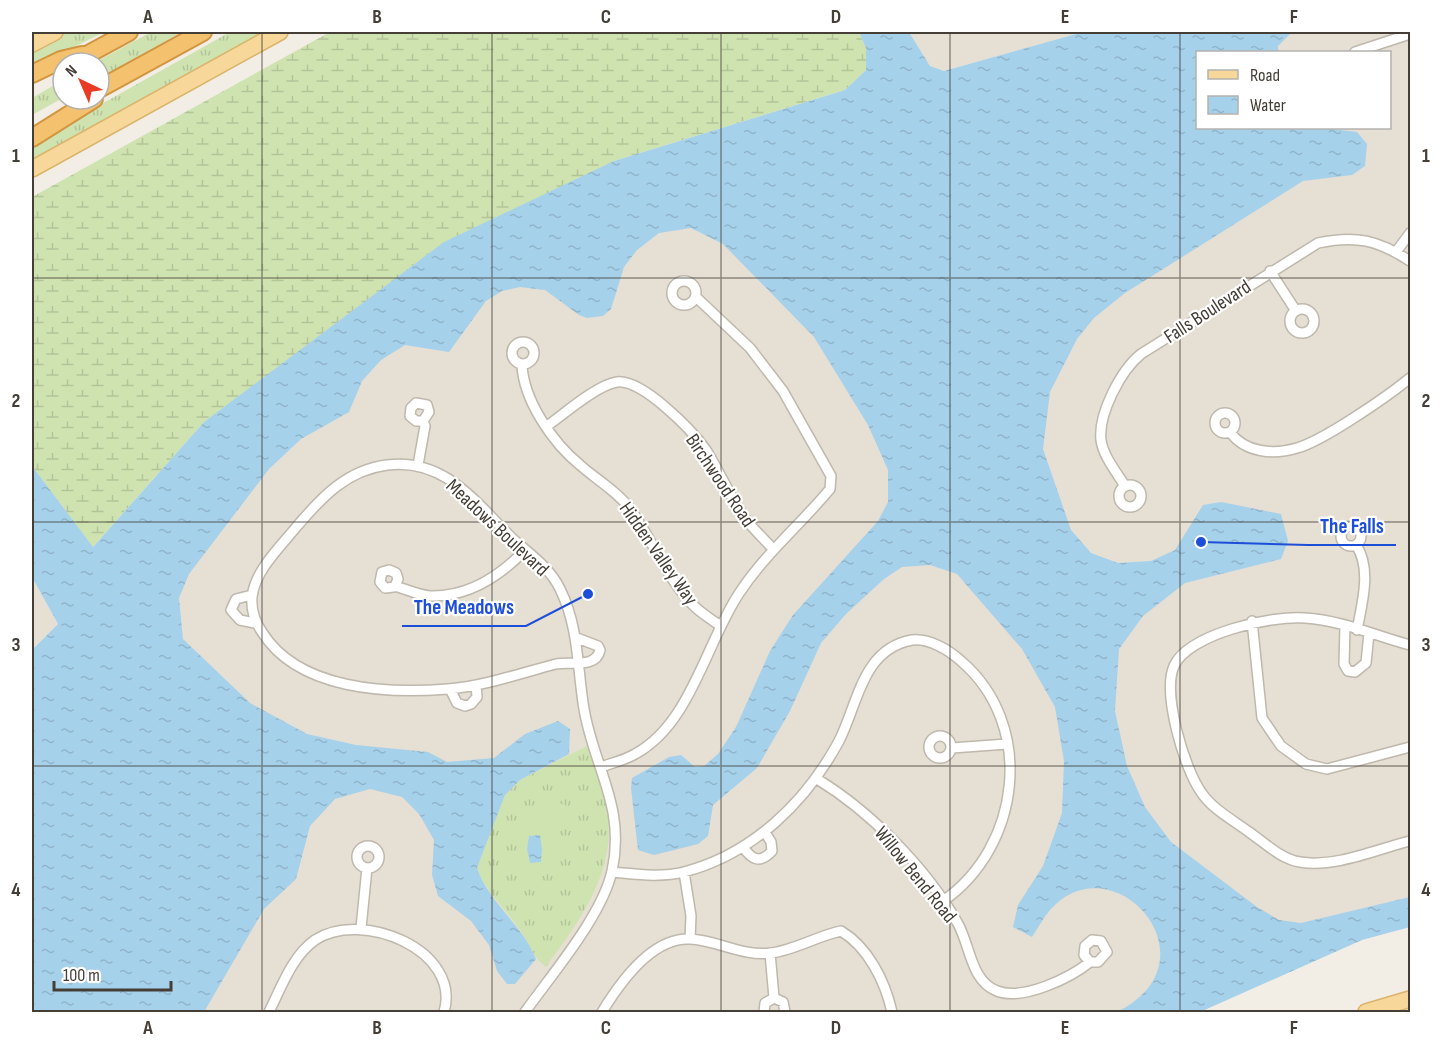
<svg xmlns="http://www.w3.org/2000/svg" width="1442" height="1044" viewBox="0 0 1442 1044" font-family="'Sofia Sans Condensed',sans-serif">
<style>
.residential{fill:#e5dfd4}
.grass{fill:url(#grass-tufts)}
.wetland{fill:url(#wetland-marsh)}
.pitch{fill:#cfe3b1}
.water{fill:url(#water-ripples)}
.lines{fill:none;stroke-linecap:round;stroke-linejoin:round}
.street-casing{stroke:#bfb8ac;stroke-width:12}
.primary-casing{stroke:#dbb46b;stroke-width:18}
.highway-casing{stroke:#d29640;stroke-width:20}
.street{stroke:#fff;stroke-width:9}
.primary{stroke:#f7d89a;stroke-width:15}
.highway{stroke:#f4c26f;stroke-width:16}
.grid{fill:none;stroke:#443e36;stroke-width:1.5;stroke-opacity:0.55}
.labels{text-anchor:middle;stroke-width:4.5;stroke-linejoin:round;paint-order:stroke}
.street-label{font-size:20px;fill:#443e36;stroke:#fff}
.leader{fill:none;stroke:#1d4ed8;stroke-width:2}
.callout-dot{fill:#1d4ed8;stroke:#fff;stroke-width:2}
.callout-label{font-size:21px;text-anchor:middle;font-weight:bold;fill:#1d4ed8;stroke:#fff;stroke-width:4.5;stroke-linejoin:round;paint-order:stroke}
.neatline{fill:none;stroke:#443e36;stroke-width:2}
.grid-label{font-size:20px;text-anchor:middle;font-weight:bold;fill:#443e36}
</style>
<defs>
<pattern id="grass-tufts" width="24" height="20" patternUnits="userSpaceOnUse" patternTransform="scale(1.5)"><rect width="24" height="20" fill="#cfe3b1"/><path d="M3 7l-1-3M5 7V3M7 7l1-3M15 17l-1-3M17 17v-4M19 17l1-3" fill="none" stroke="#b3c499"/></pattern>
<pattern id="wetland-marsh" width="20" height="14" patternUnits="userSpaceOnUse" patternTransform="scale(1.5)"><rect width="20" height="14" fill="#cfe3b1"/><path d="M1 5h8M5 5V1M11 12h8M15 12V8" fill="none" stroke="#b3c499"/></pattern>
<pattern id="water-ripples" width="26" height="14" patternUnits="userSpaceOnUse" patternTransform="scale(1.5)"><rect width="26" height="14" fill="#a6d1eb"/><path d="M2 4q2-2 4 0t4 0M15 11q2-2 4 0t4 0" fill="none" stroke="#90b4ca"/></pattern>
</defs>
<rect width="100%" height="100%" fill="#f2eee6"/>
<!-- residential -->
<path class="residential" d="M 909,32 L 1083,32 L 944,71 L 930,66 Z
M 1234,32 L 1410,32 L 1410,915 L 1181,987 L 1137,1012 L 160,1012 L 164,637 L 149,552 L 454,261 L 1227,128 L 1390,128 L 1390,52 L 1233,52 Z
M 32,577 L 58,624 L 32,650 Z"/>
<!-- grass -->
<path class="grass" d="M 63,32 L 104,32 L 32,68 L 32,49 Z
M 151,32 L 182,32 L 99,78 L 99,63 L 94,63 Z
M 230,32 L 268,32 L 32,162 L 32,143 Z
M 63,80 L 63,98 L 32,115 L 32,98 Z
M 587,746 C 595,766 604,787 607,808 C 618,871 580,920 546,967 C 532,957 528,940 517,926 C 503,906 485,891 477,868 L 505,795 L 520,780 Z"/>
<!-- wetland -->
<path class="wetland" d="M 330,32 L 859,32 L 866,48 L 866,70 L 845,90 L 614,161 L 204,422 L 92,548 L 32,466 L 32,197 Z"/>
<!-- pitch -->
<path class="pitch" d="M 565,804 L 565,821 L 532,822 L 531,806 Z
M 548,828 L 548,840 L 561,840 L 564,861 L 548,862 L 548,869 L 524,869 L 520,848 L 523,829 Z"/>
<!-- water -->
<path class="water" d="M 859,32 L 909,32 L 930,66 L 944,71 L 1083,32 L 1292,32 L 1278,46 L 1278,52 L 1198,52 L 1198,128 L 1325,128 L 1357,132 L 1367,144 L 1365,166 L 1352,175 L 1303,181 L 1125,293 L 1094,318 L 1077,339 L 1050,392 L 1043,449 L 1071,530 L 1091,553 L 1118,563 L 1151,561 L 1175,550 L 1203,505 L 1221,502 L 1281,514 L 1288,541 L 1281,559 L 1185,583 L 1143,616 L 1119,649 L 1115,711 L 1127,766 L 1145,807 L 1171,842 L 1257,907 L 1279,920 L 1301,923 L 1410,897 L 1410,927 L 1362,940 L 1200,1012 L 1117,1012 C 1221,960 1113,839 1050,910 C 1043,918 1038,928 1032,937 L 1013,927 L 1018,905 L 1043,866 L 1062,813 L 1064,761 L 1055,707 L 1022,649 L 957,574 L 930,565 L 902,567 L 884,579 L 846,614 L 821,643 L 790,711 L 757,768 L 713,805 L 708,836 L 698,844 L 654,855 L 638,850 L 631,788 L 632,778 L 669,757 L 681,755 L 695,767 L 704,766 L 718,754 L 736,727 L 770,651 L 793,615 L 878,521 L 888,502 L 888,470 L 868,425 L 814,337 L 723,244 L 691,228 L 659,233 L 637,250 L 624,267 L 611,309 L 603,316 L 587,318 L 579,315 L 545,290 L 520,287 L 502,291 L 486,301 L 449,352 L 405,345 L 381,360 L 362,381 L 349,412 L 301,439 L 269,469 L 189,574 L 179,598 L 183,639 L 250,703 L 307,734 L 356,745 L 428,752 L 447,762 L 494,758 L 525,734 L 558,721 L 570,729 L 569,754 L 520,780 L 505,795 L 477,868 C 489,903 522,924 536,959 L 515,984 L 507,984 L 497,971 L 489,945 L 471,921 L 438,896 L 432,875 L 434,840 L 419,814 L 402,797 L 370,789 L 335,799 L 310,826 L 296,879 L 264,909 L 204,1012 L 32,1012 L 32,650 L 58,624 L 32,577 L 32,466 L 93,547 L 204,422 L 444,242 L 614,161 L 845,90 L 866,70 L 866,48 Z
M 540,835 L 542,849 L 541,862 L 530,863 L 527,849 L 529,836 Z"/>
<g class="lines">
<!-- street casing -->
<g class="street-casing">
<path id="street" d="M 1355,52 L 1410,34
M 1396,252 L 1410,233
M 1270,271 L 1296,311
M672 293a12 12 0 1 1 24 0a12 12 0 1 1-24 0Z
M1290 321a12 12 0 1 1 24 0a12 12 0 1 1-24 0Z
M512 353a11 11 0 1 1 22 0a11 11 0 1 1-22 0Z
M 522,364 C 523,400 553,443 580,465 C 597,480 618,492 631,510 C 653,541 667,579 694,606 C 701,613 711,619 719,625
M1215 423a10 10 0 1 1 20 0a10 10 0 1 1-20 0Z
M 547,426 C 564,414 597,385 617,382 C 642,379 692,430 706,450 C 720,472 730,497 745,518 C 753,529 764,539 773,549
M 1230,432 C 1245,453 1274,455 1297,448 C 1323,441 1388,396 1410,378
M 418,465 L 425,426 L 423,421 L 429,412 L 427,405 L 416,403 L 411,408 L 410,416 L 416,421 L 423,421
M1119 496a11 11 0 1 1 22 0a11 11 0 1 1-22 0Z
M 1125,486 C 1117,473 1103,456 1101,440 C 1098,414 1121,370 1141,354 L 1318,243 C 1356,235 1378,240 1410,261
M1341 536a10 10 0 1 1 20 0a10 10 0 1 1-20 0Z
M 1356,545 C 1372,568 1362,604 1357,630
M 395,586 L 398,579 L 396,573 L 389,570 L 382,572 L 380,582 L 385,588 C 390,588 394,586 398,587 C 408,590 419,595 430,596 C 468,597 500,576 525,550
M 252,595 L 236,599 L 231,610 L 240,620 L 255,623
M 1252,621 L 1262,718 L 1281,746 L 1306,764 L 1327,769 L 1410,747
M 1345,626 L 1344,664 L 1348,671 L 1355,672 L 1366,663 L 1369,633
M 1410,645 C 1376,636 1341,620 1305,618 C 1272,615 1188,634 1174,666 C 1162,693 1184,768 1201,792 C 1212,809 1233,820 1249,832 C 1265,843 1281,859 1300,862 C 1335,868 1377,849 1410,841
M 450,689 L 457,703 L 465,706 L 471,704 L 477,697 L 476,685
M929 747a11 11 0 1 1 22 0a11 11 0 1 1-22 0Z
M 952,748 L 1007,744
M 601,767 C 612,763 625,760 635,754 C 691,724 706,642 740,592 C 766,553 801,524 830,489 L 831,476 L 783,391 L 750,348 L 696,297
M 817,779 C 870,811 926,868 957,922 C 970,943 970,981 997,991 C 1023,1001 1070,978 1090,962 L 1098,962 L 1107,952 L 1101,941 L 1092,940 L 1085,946 L 1084,955 L 1090,962
M357 857a11 11 0 1 1 22 0a11 11 0 1 1-22 0Z
M 743,847 C 752,860 760,864 772,851 L 771,842 L 765,832
M 612,872 C 635,874 660,878 684,872 C 753,854 806,802 839,741 C 858,704 862,649 912,640 C 929,638 949,650 961,661 C 1036,725 1021,847 943,901
M 684,872 L 691,916 L 690,939
M 361,928 L 367,868
M 770,953 L 774,998
M 269,1012 C 281,988 292,956 315,940 C 361,909 462,950 444,1012
M 525,1012 C 552,974 602,916 612,871 C 626,807 594,768 584,709 C 577,667 579,627 560,589 C 551,569 530,554 514,540 C 477,504 445,457 387,465 C 347,470 322,497 298,525 C 281,546 255,570 252,597 C 251,610 255,622 262,632 C 298,690 387,694 448,689 C 485,686 521,673 556,664 C 570,661 596,669 600,650 L 598,646 L 577,638
M 602,1012 C 619,984 652,937 690,939 C 717,940 743,957 771,953 C 795,950 817,936 841,931 C 868,947 885,981 892,1012
M 764,1012 L 765,1003 L 774,998 L 783,1002 L 785,1012"/>
</g>
<!-- primary casing -->
<g class="primary-casing">
<path id="primary" d="M 32,44 L 55,32
M 32,169 L 280,32
M 1366,1012 L 1410,999"/>
</g>
<!-- highway casing -->
<g class="highway-casing">
<path id="highway" d="M 72,63 L 129,32
M 32,74 L 61,60 L 82,55
M 99,89 L 203,32
M 32,138 L 94,99"/>
</g>
<!-- street -->
<use href="#street" class="street"/>
<!-- primary -->
<use href="#primary" class="primary"/>
<!-- highway -->
<use href="#highway" class="highway"/>
</g>
<!-- grid -->
<path class="grid" d="M 262,32 L 262,1012M 492,32 L 492,1012M 721,32 L 721,1012M 950,32 L 950,1012M 1180,32 L 1180,1012M 32,278 L 1410,278M 32,522 L 1410,522M 32,766 L 1410,766"/>
<g class="labels">
<!-- street labels -->
<g class="street-label">
<text transform="translate(1207 311) rotate(-33)" y="7">Falls Boulevard</text>
<text transform="translate(721 480) rotate(56)" y="7">Birchwood Road</text>
<text transform="translate(498 527) rotate(43)" y="7">Meadows Boulevard</text>
<text transform="translate(659 553) rotate(55)" y="7">Hidden Valley Way</text>
<text transform="translate(916 874) rotate(51)" y="7">Willow Bend Road</text>
</g>
</g>
<!-- callouts -->
<path class="leader" d="M1201 542L1308 545H1396M588 594L526 626H402"/>
<g class="callout-dot">
<circle cx="1201" cy="542" r="6"/>
<circle cx="588" cy="594" r="6"/>
</g>
<g class="callout-label">
<text x="1352" y="533">The Falls</text>
<text x="464" y="614">The Meadows</text>
</g>
<!-- border -->
<rect width="1442" height="1044" fill="none" stroke="#ffffff" stroke-width="66"/>
<!-- legend -->
<rect x="1196" y="51" width="195" height="78" fill="#ffffff" stroke="#b4b2af" stroke-width="1.5"/>
<rect x="1208" y="70" width="30" height="9" fill="#f7d89a" stroke="#b4b2af" stroke-width="1.5"/>
<text x="1250" y="81" font-size="18" fill="#443e36">Road</text>
<rect x="1208" y="96" width="30" height="18" fill="url(#water-ripples)" stroke="#b4b2af" stroke-width="1.5"/>
<text x="1250" y="111" font-size="18" fill="#443e36">Water</text>
<!-- north arrow -->
<g transform="translate(81 81) rotate(316)"><circle r="28" fill="#ffffff" stroke="#b4b2af" stroke-width="1.5"/>
<path d="M0-4.5L10 22L0 15L-10 22Z" fill="#eb3a24"/>
<text y="-9" font-size="16" font-weight="bold" text-anchor="middle" fill="#443e36">N</text>
</g>
<!-- scale -->
<path d="M54 981v9h117v-9" fill="none" stroke="#443e36" stroke-width="3"/>
<text x="63" y="981" font-size="18" fill="#443e36" stroke="#ffffff" stroke-width="4.5" paint-order="stroke">100 m</text>
<rect x="33" y="33" width="1376" height="978" class="neatline"/>
<g class="grid-label">
<text x="148" y="23">A</text>
<text x="377" y="23">B</text>
<text x="606" y="23">C</text>
<text x="836" y="23">D</text>
<text x="1065" y="23">E</text>
<text x="1294" y="23">F</text>
<text x="16" y="162">1</text>
<text x="1426" y="162">1</text>
<text x="16" y="407">2</text>
<text x="1426" y="407">2</text>
<text x="16" y="651">3</text>
<text x="1426" y="651">3</text>
<text x="16" y="896">4</text>
<text x="1426" y="896">4</text>
<text x="148" y="1034">A</text>
<text x="377" y="1034">B</text>
<text x="606" y="1034">C</text>
<text x="836" y="1034">D</text>
<text x="1065" y="1034">E</text>
<text x="1294" y="1034">F</text>
</g>
</svg>
